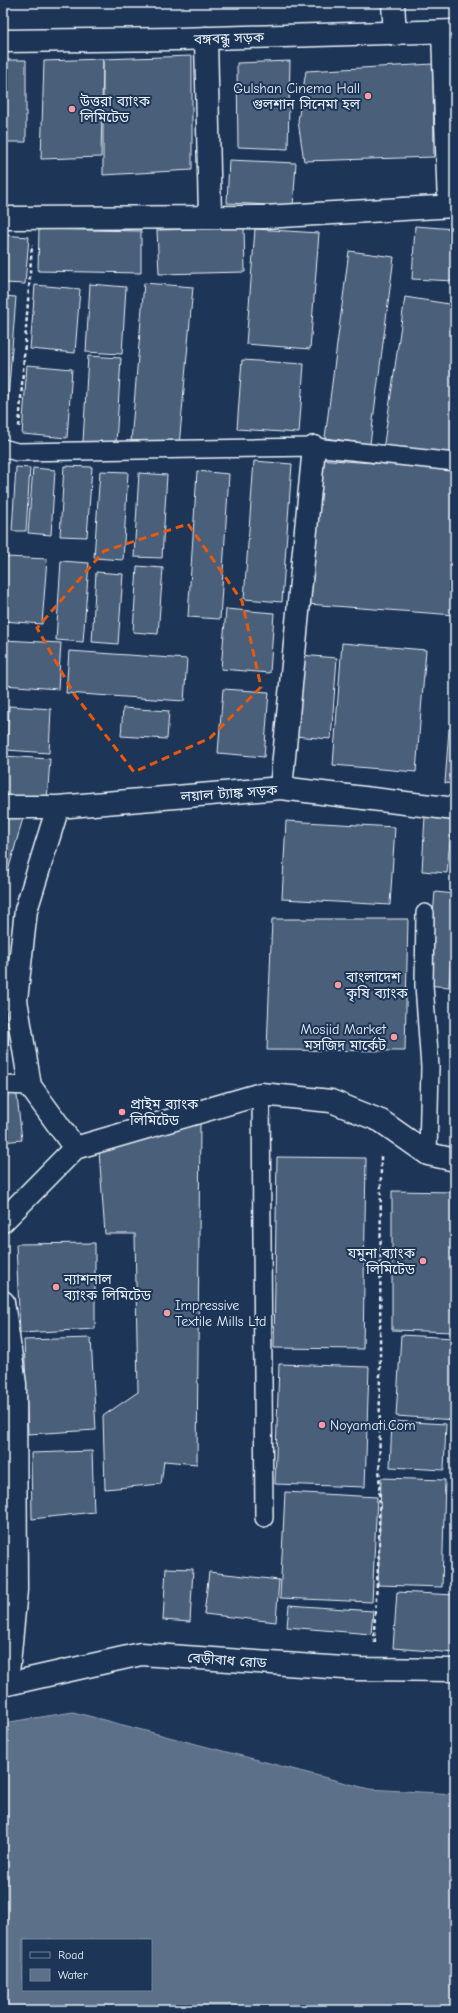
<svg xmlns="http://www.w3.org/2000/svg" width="458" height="2013" viewBox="0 0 458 2013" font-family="'Comic Neue','Noto Sans Bengali',sans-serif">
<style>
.water{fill:#5d7089;stroke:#95a4b5;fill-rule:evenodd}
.building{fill:#495e7a;stroke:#e8f1f8}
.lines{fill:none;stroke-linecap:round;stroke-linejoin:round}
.lane-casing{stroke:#e8f1f8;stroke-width:20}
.street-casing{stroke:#e8f1f8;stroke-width:25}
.secondary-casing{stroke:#e8f1f8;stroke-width:25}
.path{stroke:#e8f1f8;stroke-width:2.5;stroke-dasharray:4 3;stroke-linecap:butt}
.lane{stroke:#1d3557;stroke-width:17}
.street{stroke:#1d3557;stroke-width:22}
.secondary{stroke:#1d3557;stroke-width:22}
.marked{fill:none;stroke:#e8590c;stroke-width:3;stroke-dasharray:8 5;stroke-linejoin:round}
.poi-dot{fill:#ff9aa2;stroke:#1d3557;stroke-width:1.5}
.labels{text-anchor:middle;stroke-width:4;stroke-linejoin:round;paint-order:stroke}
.street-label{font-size:14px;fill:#e8f1f8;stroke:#1d3557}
.poi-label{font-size:14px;fill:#e8f1f8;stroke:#1d3557;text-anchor:start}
</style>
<rect width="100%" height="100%" fill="#1d3557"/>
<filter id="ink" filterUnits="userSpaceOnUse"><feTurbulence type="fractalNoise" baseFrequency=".025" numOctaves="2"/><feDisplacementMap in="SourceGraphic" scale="8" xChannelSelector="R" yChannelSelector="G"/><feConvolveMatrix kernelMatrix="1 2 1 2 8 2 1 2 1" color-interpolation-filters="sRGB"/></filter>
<g filter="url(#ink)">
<!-- water -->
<path class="water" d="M 73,1712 L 369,1789 L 455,1794 L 455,2010 L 3,2010 L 3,1723 ZM 23,1940 L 151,1940 L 151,1990 L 23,1990 Z"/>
<!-- building -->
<path class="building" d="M 192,56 L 192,170 L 103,175 L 103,59 Z
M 103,59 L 101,157 L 41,159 L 44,61 Z
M 3,60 L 26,60 L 26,142 L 3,142 Z
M 290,61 L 288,149 L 238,147 L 237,63 Z
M 433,64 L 434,157 L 304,161 L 298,121 L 306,71 Z
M 229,160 L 296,163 L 293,206 L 227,203 Z
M 415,226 L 455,229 L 455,281 L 412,279 Z
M 244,228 L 245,272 L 159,274 L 157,230 Z
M 39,229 L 141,231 L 141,273 L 38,271 Z
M 255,229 L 319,233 L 310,349 L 246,344 Z
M 3,235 L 29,237 L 25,284 L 3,283 Z
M 349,251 L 394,257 L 370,444 L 325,438 Z
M 144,283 L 193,287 L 179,446 L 131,442 Z
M 90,284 L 126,287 L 122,354 L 86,352 Z
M 35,285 L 80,289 L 75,353 L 30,349 Z
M 3,296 L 16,297 L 6,425 L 3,424 Z
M 405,297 L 455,305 L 455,459 L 383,450 Z
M 88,356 L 121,358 L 116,444 L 83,442 Z
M 242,360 L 304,364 L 299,433 L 237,429 Z
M 27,365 L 72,369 L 67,438 L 22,434 Z
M 3,454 L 6,454 L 3,495 Z
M 318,459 L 455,469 L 455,615 L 307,604 Z
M 254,461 L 292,464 L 282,602 L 244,599 Z
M 64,466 L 92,467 L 87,537 L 60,536 Z
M 16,467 L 30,468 L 26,531 L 12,531 Z
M 33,468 L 55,470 L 51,535 L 28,533 Z
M 100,471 L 128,472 L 123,560 L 94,558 Z
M 197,471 L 229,474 L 220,619 L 188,617 Z
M 139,473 L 167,475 L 162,558 L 134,557 Z
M 6,557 L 47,559 L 42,624 L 3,621 Z
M 61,561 L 89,563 L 83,642 L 56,640 Z
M 137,566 L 163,568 L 158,634 L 133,632 Z
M 96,572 L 123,574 L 118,644 L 92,642 Z
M 226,609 L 274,613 L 270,673 L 221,669 Z
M 3,640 L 61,643 L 58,689 L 3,685 Z
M 342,643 L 426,650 L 416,772 L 333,765 Z
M 69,651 L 187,659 L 184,701 L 66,693 Z
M 300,655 L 337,658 L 331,739 L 294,736 Z
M 223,689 L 269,692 L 264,757 L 218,753 Z
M 9,706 L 51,709 L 49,753 L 7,750 Z
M 123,708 L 169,711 L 167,739 L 121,736 Z
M 449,729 L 455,730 L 455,784 L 445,783 Z
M 3,756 L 50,759 L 47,801 L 3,798 Z
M 425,816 L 452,818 L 447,873 L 422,871 Z
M 3,818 L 23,818 L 3,889 Z
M 286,821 L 395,827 L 390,905 L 282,899 Z
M 435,892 L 455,894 L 449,987 L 427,985 Z
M 272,919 L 408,919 L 405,1051 L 267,1050 Z
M 455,978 L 455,1037 L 453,1037 Z
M 3,1010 L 9,1010 L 8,1073 L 3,1073 Z
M 16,1087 L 22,1140 L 3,1142 L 3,1088 Z
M 200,1123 L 197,1464 L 164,1461 L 161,1484 L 105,1489 L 103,1416 L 138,1392 L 135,1234 L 105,1234 L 99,1151 Z
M 277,1157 L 366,1158 L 363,1349 L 274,1348 Z
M 392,1191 L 455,1192 L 455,1332 L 392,1330 Z
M 95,1243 L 95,1329 L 20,1333 L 16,1244 Z
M 401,1335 L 455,1338 L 455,1420 L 396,1416 Z
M 91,1338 L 96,1430 L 28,1434 L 24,1340 Z
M 279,1364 L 369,1367 L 365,1487 L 275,1484 Z
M 392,1421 L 446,1424 L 444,1470 L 390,1467 Z
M 92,1451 L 94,1512 L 32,1519 L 31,1453 Z
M 381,1478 L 445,1480 L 442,1587 L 378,1585 Z
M 285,1492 L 377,1497 L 372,1602 L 280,1598 Z
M 166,1568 L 193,1569 L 190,1622 L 163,1620 Z
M 209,1572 L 279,1580 L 276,1622 L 204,1614 Z
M 397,1592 L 455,1595 L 455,1653 L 393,1648 Z
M 289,1605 L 373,1611 L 371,1634 L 287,1627 Z"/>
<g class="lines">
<!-- lane casing -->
<g class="lane-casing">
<path id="lane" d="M 3,448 L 17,452 L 314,447 L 455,462
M 425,913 L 424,985 L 430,1067 L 428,1154
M 3,1085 L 30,1086
M 261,1094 L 264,1518"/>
</g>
<!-- street casing -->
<g class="street-casing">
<path id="street" d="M 393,3 L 395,34
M 443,32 L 449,206
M 206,38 L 210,217
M 3,218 L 264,217 L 455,206
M 281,788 L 314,447
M 3,807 L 58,807 L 281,788 L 455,809
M 58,807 L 26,910 L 16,1000 L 30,1086 L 75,1148
M 3,1221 L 75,1148 L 261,1094 L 331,1101 L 381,1121 L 428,1154 L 455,1160
M 3,1302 L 15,1384 L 16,1590 L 7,1684
M 3,1685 L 141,1654 L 358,1669 L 455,1670"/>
</g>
<!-- secondary casing -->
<g class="secondary-casing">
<path id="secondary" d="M 3,41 L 178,39 L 455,31"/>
</g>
<!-- path -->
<path class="path" d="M 19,427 L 32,245
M 375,1643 L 374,1631 L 379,1551 L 381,1154"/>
<!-- lane -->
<use href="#lane" class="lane"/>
<!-- street -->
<use href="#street" class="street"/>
<!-- secondary -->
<use href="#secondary" class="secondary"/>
</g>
</g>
<!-- marked area -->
<path class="marked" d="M 188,524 L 242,601 L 261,687 L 210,738 L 134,772 L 74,694 L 37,628 L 104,551 Z"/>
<!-- markers -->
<g class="poi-dot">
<circle cx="368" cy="96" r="4"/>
<circle cx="72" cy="109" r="4"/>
<circle cx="338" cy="985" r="4"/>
<circle cx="394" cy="1037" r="4"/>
<circle cx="122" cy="1112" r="4"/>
<circle cx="423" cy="1261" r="4"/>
<circle cx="56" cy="1287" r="4"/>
<circle cx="167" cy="1313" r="4"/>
<circle cx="322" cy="1425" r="4"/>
</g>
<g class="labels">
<!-- street labels -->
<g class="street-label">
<text transform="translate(229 38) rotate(-2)" y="5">বঙ্গবন্ধু সড়ক</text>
<text transform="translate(229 793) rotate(-4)" y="5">লয়াল ট্যাঙ্ক সড়ক</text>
<text transform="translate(227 1660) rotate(4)" y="5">বেড়ীবাধ রোড</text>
</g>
<!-- poi labels -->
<g class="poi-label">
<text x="360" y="93" text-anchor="end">Gulshan Cinema Hall<tspan x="360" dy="16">গুলশান সিনেমা হল</tspan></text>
<text x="80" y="106">উত্তরা ব্যাংক<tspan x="80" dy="16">লিমিটেড</tspan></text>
<text x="346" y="982">বাংলাদেশ<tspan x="346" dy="16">কৃষি ব্যাংক</tspan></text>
<text x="386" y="1034" text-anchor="end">Mosjid Market<tspan x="386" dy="16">মসজিদ মার্কেট</tspan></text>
<text x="130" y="1109">প্রাইম ব্যাংক<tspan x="130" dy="16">লিমিটেড</tspan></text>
<text x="415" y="1258" text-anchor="end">যমুনা ব্যাংক<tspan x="415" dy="16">লিমিটেড</tspan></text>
<text x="64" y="1284">ন্যাশনাল<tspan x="64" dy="16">ব্যাংক লিমিটেড</tspan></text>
<text x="175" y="1310">Impressive<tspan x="175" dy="16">Textile Mills Ltd</tspan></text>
<text x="330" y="1430">Noyamati.Com</text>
</g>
</g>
<!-- margin -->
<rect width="458" height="2013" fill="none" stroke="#1d3557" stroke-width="16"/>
<rect x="8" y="8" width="442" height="1997" fill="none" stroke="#e8f1f8" stroke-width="1.5" filter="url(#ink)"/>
<!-- legend -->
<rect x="22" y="1939" width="130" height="52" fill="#1d3557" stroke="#6e8097"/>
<rect x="30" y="1952" width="20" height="6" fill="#1d3557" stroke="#6e8097"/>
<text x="58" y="1959" font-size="12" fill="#e8f1f8">Road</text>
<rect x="30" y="1969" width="20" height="12" fill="#5d7089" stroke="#6e8097"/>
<text x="58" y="1979" font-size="12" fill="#e8f1f8">Water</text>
</svg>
